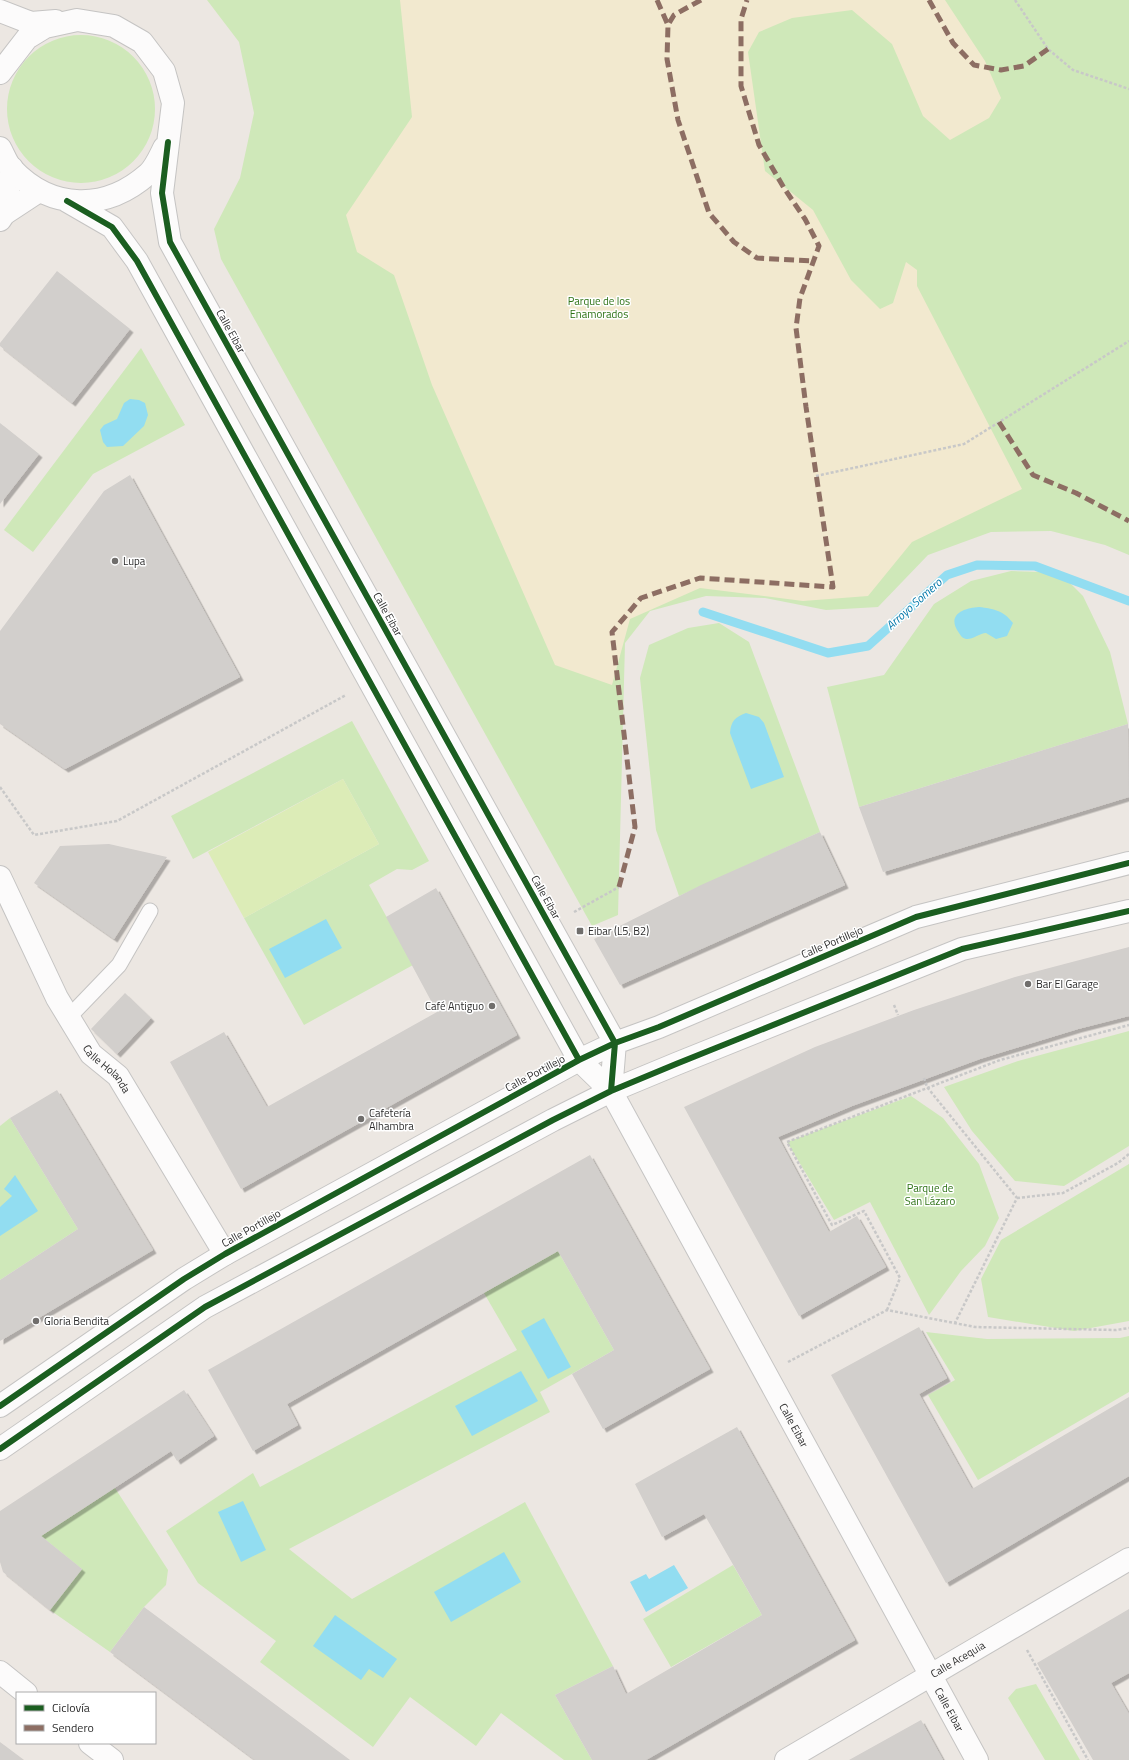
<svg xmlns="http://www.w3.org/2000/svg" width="1129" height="1760" viewBox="0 0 1129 1760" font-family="'Titillium Web',sans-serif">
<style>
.green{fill:#cfe8b9}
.sand{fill:#f2e9cf}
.pitch{fill:#dcecb7}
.water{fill:#92ddf1}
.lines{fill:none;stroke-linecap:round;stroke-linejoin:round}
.stream{stroke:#92ddf1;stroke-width:9}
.building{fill:#d2cfcc;filter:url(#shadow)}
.service-casing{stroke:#c5c4c3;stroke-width:17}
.minor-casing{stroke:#c5c4c3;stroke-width:24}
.secondary-casing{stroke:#c5c4c3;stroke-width:24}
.path{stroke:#c8c8c8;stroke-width:2.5;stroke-dasharray:3 2;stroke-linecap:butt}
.service{stroke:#fcfbfb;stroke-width:15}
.minor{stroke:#fcfbfb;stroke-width:22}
.secondary{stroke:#fcfbfb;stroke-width:22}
.quiet{stroke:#8d6e63;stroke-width:5;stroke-dasharray:10 5;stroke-linecap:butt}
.cycleway-casing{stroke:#fff;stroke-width:8}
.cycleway{stroke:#1b5e20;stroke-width:6}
.poi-dot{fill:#706e6c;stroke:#fff;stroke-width:1.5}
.labels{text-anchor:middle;stroke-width:3;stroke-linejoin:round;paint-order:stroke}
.park-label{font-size:11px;fill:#2d7215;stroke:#fff}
.street-label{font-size:11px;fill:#2d2d2d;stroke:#fff}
.poi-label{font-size:11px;fill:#2d2d2d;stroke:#fff;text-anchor:start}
.water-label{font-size:12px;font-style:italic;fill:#0479aa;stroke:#fff}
</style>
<defs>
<filter id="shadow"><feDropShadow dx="3.5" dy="3.5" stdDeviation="0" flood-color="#0004"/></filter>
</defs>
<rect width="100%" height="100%" fill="#ece7e2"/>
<!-- green -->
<path class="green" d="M 207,0 L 1129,0 L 1129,555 L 1105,545 L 1051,531 L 991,532 L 928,555 L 878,607 L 826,610 L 765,598 L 706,596 L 650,611 L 625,643 L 618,915 L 592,926 L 221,259 L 214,229 L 240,178 L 254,113 L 239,42 Z
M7 109a74 74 0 1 1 148 0a74 74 0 1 1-148 0Z
M 141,348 L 185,425 L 93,474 L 33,552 L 4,530 Z
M 1011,571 L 1042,572 L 1067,580 L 1083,596 L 1110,652 L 1128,724 L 859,807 L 827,687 L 884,675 L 934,604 L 971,581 Z
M 719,623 L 749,642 L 820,832 L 679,896 L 656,830 L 640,678 L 649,645 L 688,628 Z
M 352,721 L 429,861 L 412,870 L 397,869 L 369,885 L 413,965 L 304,1025 L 244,918 L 379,844 L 343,779 L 193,859 L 171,816 Z
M 1129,1031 L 1129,1146 L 1064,1186 L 1015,1181 L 972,1131 L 944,1087 L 1018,1061 Z
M 911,1096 L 943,1118 L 979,1164 L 999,1218 L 985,1246 L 961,1271 L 929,1315 L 870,1202 L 834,1220 L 787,1142 Z
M 10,1118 L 78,1229 L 0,1280 L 0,1126 Z
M 1129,1164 L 1129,1321 L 1074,1331 L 988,1317 L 981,1279 L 1001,1240 Z
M 558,1251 L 614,1350 L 540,1392 L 550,1412 L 289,1549 L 352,1599 L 525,1502 L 613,1666 L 555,1695 L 592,1760 L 564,1760 L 501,1713 L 476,1746 L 410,1697 L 373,1747 L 260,1662 L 276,1641 L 198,1583 L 166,1531 L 253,1473 L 260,1487 L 517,1350 L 484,1293 Z
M 926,1332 L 987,1339 L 1120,1338 L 1129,1336 L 1129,1392 L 978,1480 L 928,1395 L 955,1380 Z
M 115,1488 L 168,1570 L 166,1585 L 144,1607 L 110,1652 L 50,1610 L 82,1569 L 41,1536 Z
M 733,1565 L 762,1615 L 671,1667 L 643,1619 Z
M 1036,1684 L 1080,1760 L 1045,1760 L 1008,1698 L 1016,1689 Z"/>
<!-- sand -->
<path class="sand" d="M 400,0 L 945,0 L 985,61 L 1001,98 L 989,118 L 950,140 L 923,116 L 892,44 L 852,10 L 792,18 L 759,32 L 748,52 L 765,171 L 813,210 L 851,280 L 880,309 L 893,303 L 906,262 L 917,270 L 917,286 L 1022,489 L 912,542 L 868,596 L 803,601 L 700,588 L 630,619 L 612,685 L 555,665 L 432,385 L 394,275 L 357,252 L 346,215 L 412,117 Z"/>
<!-- pitch -->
<path class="pitch" d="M 343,779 L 379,844 L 244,918 L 208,852 Z"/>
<!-- water -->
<path class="water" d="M 130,399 L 139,400 L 145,403 L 148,415 L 144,426 L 123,446 L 107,447 L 103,442 L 100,430 L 104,425 L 117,419 L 124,403 Z
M 979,607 C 994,609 1003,610 1013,623 L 1007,636 L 996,639 L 986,633 C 980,633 972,640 966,639 C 962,638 961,636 959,633 C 946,615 963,608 979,607 Z
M 746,713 L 759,717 L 764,723 L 784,777 L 751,789 L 730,733 C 731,721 735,717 746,713 Z
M 326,919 L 342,948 L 285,978 L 269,949 Z
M 15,1175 L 38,1211 L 0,1236 L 0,1207 L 12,1196 L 4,1189 Z
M 544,1318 L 571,1367 L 548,1379 L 521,1331 Z
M 521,1371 L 538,1401 L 472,1436 L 455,1406 Z
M 243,1501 L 266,1550 L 241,1562 L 218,1512 Z
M 504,1552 L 521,1582 L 451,1622 L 434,1592 Z
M 674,1565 L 688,1588 L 646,1612 L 630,1582 L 646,1574 L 649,1579 Z
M 335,1615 L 397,1659 L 383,1678 L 369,1669 L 361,1680 L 313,1646 Z"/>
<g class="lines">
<!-- stream -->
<path class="stream" d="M 703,612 L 828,653 L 868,646 L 947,575 L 977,565 L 1035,566 L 1129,601"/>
</g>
<!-- building -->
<path class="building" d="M 57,271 L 130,329 L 72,403 L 0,346 L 0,343 Z
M 0,423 L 39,454 L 0,504 Z
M 130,475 L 240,677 L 65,769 L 0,724 L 0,631 L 104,491 Z
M 1128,724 L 1129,797 L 883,872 L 859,807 Z
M 820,832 L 845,885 L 620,985 L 594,939 L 701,885 Z
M 109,844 L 167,857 L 114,939 L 34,883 L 60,846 Z
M 436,888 L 517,1035 L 241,1189 L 170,1062 L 224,1032 L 267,1107 L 437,1012 L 386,917 Z
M 1129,947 L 1129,1016 L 1078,1029 L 980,1059 L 852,1106 L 778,1137 L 829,1232 L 857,1216 L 886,1267 L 799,1316 L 684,1107 L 815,1047 L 914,1010 L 1015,977 Z
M 125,993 L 151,1018 L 117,1054 L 91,1029 Z
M 57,1090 L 153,1250 L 0,1341 L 0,1280 L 78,1229 L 10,1118 Z
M 590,1155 L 710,1369 L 603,1429 L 572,1374 L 614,1350 L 558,1251 L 287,1404 L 298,1425 L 253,1451 L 208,1370 Z
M 919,1327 L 947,1378 L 919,1394 L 972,1489 L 1129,1397 L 1129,1476 L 946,1583 L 831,1375 Z
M 184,1390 L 214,1436 L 177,1461 L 171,1451 L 41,1536 L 82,1569 L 50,1610 L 3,1572 L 0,1562 L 0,1511 Z
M 737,1427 L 855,1640 L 646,1760 L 592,1760 L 555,1695 L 613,1666 L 626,1694 L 762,1615 L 704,1514 L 662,1537 L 635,1484 Z
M 144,1607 L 350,1760 L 255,1760 L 110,1652 Z
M 1129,1609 L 1129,1673 L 1111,1683 L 1129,1714 L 1129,1760 L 1093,1760 L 1037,1663 Z
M 921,1720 L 943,1760 L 849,1760 Z
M 0,1742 L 24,1760 L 0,1760 Z"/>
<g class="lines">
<!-- service casing -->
<g class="service-casing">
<path id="service" d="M 69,1017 L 119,965 L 150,911"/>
</g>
<!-- minor casing -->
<g class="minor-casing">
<g id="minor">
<path d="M 4,214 L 12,168"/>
<path d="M 0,220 L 4,214 L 39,191"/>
<path id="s1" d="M 0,877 L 57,998 L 91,1054 L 118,1076 L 225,1254"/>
<path id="s2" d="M 611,1091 L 977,1760"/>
<path d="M 0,1672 L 26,1693"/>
<path d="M 90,1743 L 112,1760"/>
<path id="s3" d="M 786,1760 L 1129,1559"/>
</g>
</g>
<!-- secondary casing -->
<g class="secondary-casing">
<path id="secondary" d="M 0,11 L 31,23 L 56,21
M 0,73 L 27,38 L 45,27 L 77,20 L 114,26 L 142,42 L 164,71 L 173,103 L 162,193 L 170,242 L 615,1043 L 611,1091
M 0,148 C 4,155 7,164 12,169 C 52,211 106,211 148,174 C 155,168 160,156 164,148
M 67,201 L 112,227 L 137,261 L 579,1060 L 611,1091
M 0,1406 L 184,1279 L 225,1254 L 579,1060 L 615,1043 L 659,1027 L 916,917 L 1129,863
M 0,1449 L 205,1307 L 553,1120 L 611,1091 L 676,1064 L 962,949 L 1129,911"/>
</g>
<!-- path -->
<path class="path" d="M 1015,0 L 1048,49 L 1073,70 L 1129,89
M 816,476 L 964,444 L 1129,341
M 0,787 L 34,835 L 117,821 L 346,695
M 574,912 L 619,887
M 894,1005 L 898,1015
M 924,1078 L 927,1087 L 1017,1198 L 955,1323
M 1017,1198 L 1063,1193 L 1118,1163 L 1129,1154
M 887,1310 L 900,1278 L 864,1211 L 832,1225 L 787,1142 L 1000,1060 L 1129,1025
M 788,1362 L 887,1310 L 975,1327 L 1116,1330 L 1129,1328
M 1027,1650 L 1088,1760"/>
<!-- service -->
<use href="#service" class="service"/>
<!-- minor -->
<use href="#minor" class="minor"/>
<!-- secondary -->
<use href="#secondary" class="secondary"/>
<!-- quiet -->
<path class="quiet" d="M 657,0 L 668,25
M 701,0 L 674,15 L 668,25 L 667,59 L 678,120 L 709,213 L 734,242 L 757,258 L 813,261
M 929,0 L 953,43 L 974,65 L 1001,70 L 1024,66 L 1048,49
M 999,422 L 1033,475 L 1076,493 L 1129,521
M 619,887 L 635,827 L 612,632 L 641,598 L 700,578 L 833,587 L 806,407 L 796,328 L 800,298 L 819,246 L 805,219 L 784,188 L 759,145 L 741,86 L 741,19 L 747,0"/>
<!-- cycleway casing -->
<g class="cycleway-casing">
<path id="cycleway" d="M 168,142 L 162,193 L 170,242 L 615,1043 L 611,1091
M 67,201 L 112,227 L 137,261 L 579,1060
M 0,1406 L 184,1279 L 225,1254 L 579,1060 L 615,1043 L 659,1027 L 916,917 L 1129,863
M 0,1449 L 205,1307 L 553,1120 L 611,1091 L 676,1064 L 962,949 L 1129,911"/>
</g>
<!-- cycleway -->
<use href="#cycleway" class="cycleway"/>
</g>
<!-- markers -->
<g class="poi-dot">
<circle cx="115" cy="561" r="4"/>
<rect x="576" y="927" width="8" height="8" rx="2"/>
<circle cx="1028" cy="984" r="4"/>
<circle cx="492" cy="1006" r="4"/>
<circle cx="361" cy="1119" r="4"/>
<circle cx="36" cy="1321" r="4"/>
</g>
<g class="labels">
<!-- park labels -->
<g class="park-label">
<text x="599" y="305">Parque de los<tspan x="599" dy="13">Enamorados</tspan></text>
<text x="930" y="1192">Parque de<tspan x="930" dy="13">San Lázaro</tspan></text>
</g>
<!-- street labels -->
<g class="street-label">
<text transform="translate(231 331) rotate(61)" y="4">Calle Eibar</text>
<text transform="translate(388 614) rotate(61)" y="4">Calle Eibar</text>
<text transform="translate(546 897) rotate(61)" y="4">Calle Eibar</text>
<text transform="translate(832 942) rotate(-23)" y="4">Calle Portillejo</text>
<text dy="4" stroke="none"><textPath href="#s1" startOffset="221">Calle Holanda</textPath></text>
<text transform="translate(535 1073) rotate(-28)" y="4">Calle Portillejo</text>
<text transform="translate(251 1228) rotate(-29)" y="4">Calle Portillejo</text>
<text dy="4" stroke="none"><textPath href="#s2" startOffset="381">Calle Eibar</textPath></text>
<text dy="4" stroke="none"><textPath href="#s3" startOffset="199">Calle Acequia</textPath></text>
<text dy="4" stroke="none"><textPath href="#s2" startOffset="705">Calle Eibar</textPath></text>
</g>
<!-- poi labels -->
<g class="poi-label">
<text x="123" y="565">Lupa</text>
<text x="588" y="935">Eibar (L5, B2)</text>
<text x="1036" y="988">Bar El Garage</text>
<text x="484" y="1010" text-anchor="end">Café Antiguo</text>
<text x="369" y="1117">Cafetería<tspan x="369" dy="13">Alhambra</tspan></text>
<text x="44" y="1325">Gloria Bendita</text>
</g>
<!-- water labels -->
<g class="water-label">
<text transform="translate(914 604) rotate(-42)" y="4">Arroyo Somero</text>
</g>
</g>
<!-- legend -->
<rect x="16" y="1692" width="140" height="52" fill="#ffffff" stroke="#ababab"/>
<rect x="24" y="1705" width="20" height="6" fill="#1b5e20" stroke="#ababab"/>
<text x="52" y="1712" font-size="12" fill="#2d2d2d">Ciclovía</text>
<rect x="24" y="1725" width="20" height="6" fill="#8d6e63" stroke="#ababab"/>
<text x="52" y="1732" font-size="12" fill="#2d2d2d">Sendero</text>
</svg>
